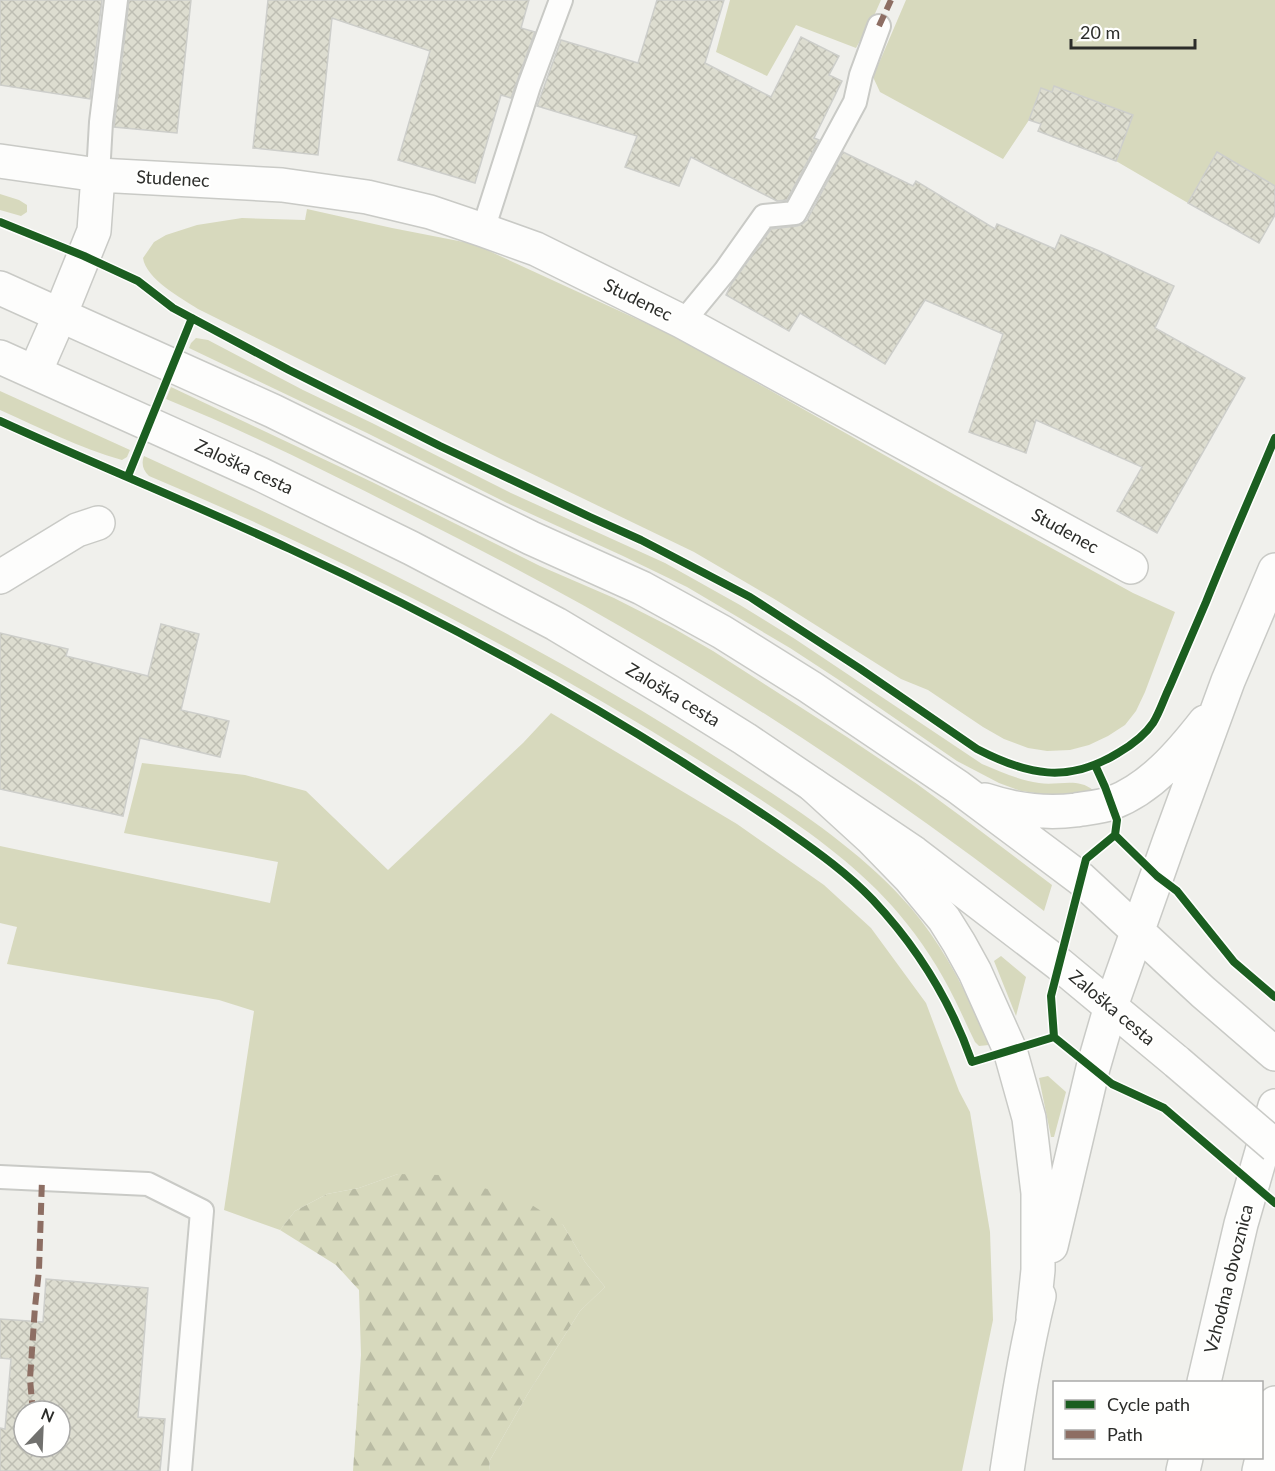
<svg xmlns="http://www.w3.org/2000/svg" width="1275" height="1471" viewBox="0 0 1275 1471" font-family="Lato,sans-serif">
<style>
.green{fill:#d7d9bd}
.forest{fill:url(#forest-firs)}
.building{fill:url(#building-cross-hatch);stroke:#cdceca;stroke-width:1.5;fill-rule:evenodd}
.lines{fill:none;stroke-linecap:round;stroke-linejoin:round}
.service-casing{stroke:#c9cac6;stroke-width:26}
.minor-casing{stroke:#c9cac6;stroke-width:36}
.primary-casing{stroke:#c9cac6;stroke-width:36}
.motorway-casing{stroke:#c9cac6;stroke-width:36}
.service{stroke:#fdfdfc;stroke-width:22}
.minor{stroke:#fdfdfc;stroke-width:33}
.primary{stroke:#fdfdfc;stroke-width:33}
.motorway{stroke:#fdfdfc;stroke-width:33}
.primary-bridge-casing{stroke:#c9cac6;stroke-width:36;stroke-linecap:butt}
.primary-bridge{stroke:#fdfdfc;stroke-width:33}
.quiet{stroke:#8d6e63;stroke-width:6;stroke-dasharray:12 6;stroke-linecap:butt}
.cycleway-casing{stroke:#fffffe;stroke-width:11}
.cycleway{stroke:#1b5e20;stroke-width:8}
.labels{text-anchor:middle;stroke-width:4.5;stroke-linejoin:round;paint-order:stroke}
.street-label{font-size:18px;fill:#2c2d2a;stroke:#fffffe}
</style>
<defs>
<pattern id="forest-firs" width="22" height="20" patternUnits="userSpaceOnUse" patternTransform="scale(1.5)"><rect width="22" height="20" fill="#d7d9bd"/><path d="M5 1l3.5 6h-7zM16 11l3.5 6h-7z" fill="#b9bba3"/></pattern>
<pattern id="building-cross-hatch" width="8" height="8" patternUnits="userSpaceOnUse" patternTransform="scale(1.5)"><rect width="8" height="8" fill="#ddddd0"/><path d="M0 0l8 8M0 8l8-8" fill="none" stroke="#bebeb3"/></pattern>
</defs>
<rect width="100%" height="100%" fill="#f0f0ec"/>
<!-- green -->
<path class="green" d="M 730,0 L 881,0 L 873,18 L 856,48 L 796,25 L 767,76 L 716,52 Z
M 906,0 L 1275,0 L 1275,186 L 1217,152 L 1188,203 L 1116,161 L 1133,115 L 1054,86 L 1052,92 L 1041,88 L 1029,120 L 1003,159 L 880,92 L 873,77 Z
M 0,194 L 19,200 L 27,205 L 27,212 L 21,216 L 0,210 Z
M 307,209 L 392,228 L 474,244 L 674,336 L 955,495 L 1133,593 L 1175,612 L 1145,692 L 1136,711 L 1125,725 L 1108,736 L 1089,745 L 1070,750 L 1047,751 L 1028,748 L 1004,739 L 983,727 L 928,690 L 901,679 L 776,600 L 694,552 L 501,459 L 198,309 C 181,298 146,279 143,258 L 154,242 L 166,235 L 197,225 L 242,218 L 305,220 Z
M 196,338 L 208,340 L 303,390 L 372,423 L 511,493 L 665,563 L 740,605 L 795,639 L 982,764 C 1001,772 1019,780 1039,783 C 1058,786 1077,777 1093,790 L 1070,794 L 1042,794 L 1021,791 L 999,783 L 957,761 L 842,682 L 790,648 L 687,587 L 623,556 L 507,503 L 367,433 L 189,348 L 191,343 Z
M 171,387 L 372,482 L 540,566 L 614,598 L 673,628 L 713,651 L 847,737 L 917,784 L 970,823 L 1052,885 L 1044,911 C 922,816 793,728 659,649 C 579,601 495,557 412,515 C 331,474 250,433 166,399 Z
M 0,391 L 130,450 L 127,457 L 122,460 C 80,448 40,428 0,410 Z
M 144,456 C 341,546 537,641 719,759 C 787,803 857,846 911,908 C 945,948 969,997 989,1045 L 979,1046 L 975,1042 C 968,1028 962,1014 955,1000 C 940,969 921,940 899,914 C 847,852 768,804 700,761 C 525,651 339,556 149,476 C 143,470 141,464 144,456 Z
M 551,713 L 737,824 L 824,885 L 871,928 L 926,1003 L 959,1091 L 970,1112 L 990,1232 L 993,1320 L 962,1471 L 489,1471 L 490,1460 L 527,1395 L 580,1311 L 605,1287 L 585,1262 L 563,1225 L 398,1174 L 359,1188 L 327,1194 L 295,1211 L 280,1230 L 224,1210 L 254,1011 L 219,1000 L 7,964 L 17,927 L 0,923 L 0,846 L 270,903 L 278,862 L 124,833 L 142,763 L 245,775 L 306,791 L 388,870 L 523,743 Z
M 1001,956 L 1026,977 L 1016,1016 L 994,961 Z
M 1048,1076 L 1066,1092 L 1054,1137 L 1051,1137 L 1039,1078 Z"/>
<!-- forest -->
<path class="forest" d="M 398,1174 L 440,1175 L 524,1200 L 563,1225 L 585,1262 L 605,1287 L 580,1311 L 527,1395 L 490,1460 L 489,1471 L 353,1471 L 361,1355 L 359,1290 L 336,1265 L 280,1230 L 295,1211 L 327,1194 L 359,1188 Z"/>
<!-- building -->
<path class="building" d="M 0,0 L 102,0 L 90,99 L 0,85 Z
M 129,0 L 191,0 L 177,133 L 114,127 Z
M 268,0 L 529,0 L 521,28 L 535,32 L 511,98 L 501,95 L 475,183 L 398,160 L 430,51 L 332,18 L 318,155 L 253,148 Z
M 657,0 L 724,0 L 705,63 L 771,97 L 801,37 L 839,56 L 829,75 L 842,81 L 814,138 L 819,140 L 787,200 L 777,201 L 691,157 L 679,186 L 625,167 L 637,136 L 537,106 L 561,40 L 638,63 Z
M 1054,86 L 1133,115 L 1116,161 L 1038,131 L 1041,124 L 1029,120 L 1041,88 L 1052,92 Z
M 843,152 L 913,186 L 916,181 L 995,229 L 997,224 L 1055,249 L 1061,235 L 1097,250 L 1174,286 L 1155,328 L 1245,378 L 1157,533 L 1117,511 L 1142,467 L 1036,420 L 1026,453 L 969,432 L 1003,334 L 925,300 L 885,364 L 800,313 L 789,331 L 726,295 L 732,283 L 771,229 L 797,226 L 802,224 L 807,220 Z
M 1217,152 L 1275,186 L 1275,215 L 1259,243 L 1188,203 Z
M 161,624 L 199,634 L 181,710 L 229,721 L 220,757 L 140,738 L 123,816 L 0,789 L 0,633 L 68,649 L 66,656 L 148,676 Z
M 46,1279 L 148,1288 L 138,1417 L 165,1419 L 160,1471 L 0,1471 L 0,1428 L 5,1429 L 11,1359 L 0,1358 L 0,1319 L 43,1322 ZM 24,1411 L 60,1411 L 60,1447 L 24,1447 Z"/>
<g class="lines">
<!-- service casing -->
<g class="service-casing">
<path id="service" d="M 98,175 L 101,122 L 116,0
M 483,230 L 529,86 L 561,0
M 683,322 L 725,271 L 764,216 L 795,213 L 855,102 L 861,75 L 879,26
M 0,1177 L 148,1184 L 202,1211 L 180,1471"/>
</g>
<!-- minor casing -->
<g class="minor-casing">
<path id="minor" d="M 0,161 L 98,175
M 35,372 L 60,315 L 94,231 L 98,175 L 282,185 L 367,197 L 430,212 L 483,230 L 536,249 L 683,322 L 1131,567
M 0,577 L 77,530 L 98,523"/>
</g>
<!-- primary casing -->
<g class="primary-casing">
<path id="primary" d="M 0,288 L 273,411 L 531,538 L 642,588 L 722,632 L 810,687 L 958,787 L 1081,879 L 1203,992 L 1275,1054
M 0,357 L 260,474 L 411,548 L 556,624 L 668,691 L 745,739 L 914,853 L 1059,964 L 1177,1062
M 985,800 C 1015,810 1044,814 1076,810 C 1087,808 1101,807 1112,803 C 1151,788 1180,754 1205,722
M 1111,1006 L 1169,842 L 1228,681 L 1275,570"/>
</g>
<!-- motorway casing -->
<g class="motorway-casing">
<path id="motorway" d="M 813,785 L 871,838 L 910,878 L 944,919 L 959,943 L 975,972 L 1010,1050 L 1029,1118 L 1038,1193 L 1038,1270 L 1033,1318
M 1051,1246 L 1093,1068 L 1111,1006
M 1204,1382 L 1241,1224 L 1275,1106
M 1007,1471 C 1016,1412 1025,1353 1039,1296
M 1183,1471 L 1186,1458
M 1259,1471 L 1275,1403"/>
</g>
<!-- service -->
<use href="#service" class="service"/>
<!-- minor -->
<use href="#minor" class="minor"/>
<!-- primary -->
<use href="#primary" class="primary"/>
<!-- motorway -->
<use href="#motorway" class="motorway"/>
<!-- primary-bridge casing -->
<g class="primary-bridge-casing">
<path id="primary-bridge" d="M 1177,1062 L 1275,1146"/>
</g>
<!-- primary-bridge -->
<use href="#primary-bridge" class="primary-bridge"/>
<!-- quiet -->
<path class="quiet" d="M 879,26 L 891,0
M 37,1411 L 32,1402 L 30,1379 L 35,1307 L 39,1270 L 42,1179"/>
<!-- cycleway casing -->
<g class="cycleway-casing">
<path id="cycleway" d="M 0,222 L 84,256 L 138,281 L 173,308 L 289,370 L 440,446 L 590,517 L 641,540 L 750,597 L 859,668 L 977,749 C 1027,775 1068,784 1118,753 C 1130,746 1145,735 1153,723 C 1160,712 1164,698 1170,686 C 1182,658 1194,630 1206,602 C 1228,547 1252,493 1275,438
M 0,421 C 96,465 194,504 290,549 C 426,612 558,683 684,763 C 720,786 755,808 789,832 C 819,853 848,874 873,900 C 917,947 951,1002 972,1062 L 1054,1037 L 1112,1084 L 1164,1108 L 1275,1203
M 128,476 L 192,318
M 1115,835 L 1157,876 L 1177,891 L 1234,962 L 1275,997
M 1054,1037 L 1051,996 L 1086,859 L 1115,835 L 1117,820 L 1105,787 L 1095,765"/>
</g>
<!-- cycleway -->
<use href="#cycleway" class="cycleway"/>
</g>
<g class="labels">
<!-- street labels -->
<g class="street-label">
<text transform="translate(173 179) rotate(3)" y="6">Studenec</text>
<text transform="translate(638 300) rotate(26)" y="6">Studenec</text>
<text transform="translate(244 467) rotate(25)" y="6">Zaloška cesta</text>
<text transform="translate(1065 531) rotate(29)" y="6">Studenec</text>
<text transform="translate(673 695) rotate(31)" y="6">Zaloška cesta</text>
<text transform="translate(1112 1008) rotate(40)" y="6">Zaloška cesta</text>
<text transform="translate(1229 1279) rotate(-76)" y="6">Vzhodna obvoznica</text>
</g>
</g>
<!-- legend -->
<rect x="1053" y="1381" width="210" height="78" fill="#fffffe" stroke="#ababa9" stroke-width="1.5"/>
<rect x="1065" y="1400" width="30" height="9" fill="#1b5e20" stroke="#ababa9" stroke-width="1.5"/>
<text x="1107" y="1411" font-size="18" fill="#2c2d2a">Cycle path</text>
<rect x="1065" y="1430" width="30" height="9" fill="#8d6e63" stroke="#ababa9" stroke-width="1.5"/>
<text x="1107" y="1441" font-size="18" fill="#2c2d2a">Path</text>
<!-- north arrow -->
<g transform="translate(42 1429) rotate(23)"><circle r="28" fill="#fffffe" stroke="#ababa9" stroke-width="1.5"/>
<path d="M0-4.5L10 22L0 15L-10 22Z" fill="#71716e"/>
<text y="-9" font-size="16" font-weight="bold" text-anchor="middle" fill="#2c2d2a">N</text>
</g>
<!-- scale -->
<path d="M1071 39v9h124v-9" fill="none" stroke="#2c2d2a" stroke-width="3"/>
<text x="1080" y="39" font-size="18" fill="#2c2d2a" stroke="#fffffe" stroke-width="4.5" paint-order="stroke">20 m</text>
</svg>
